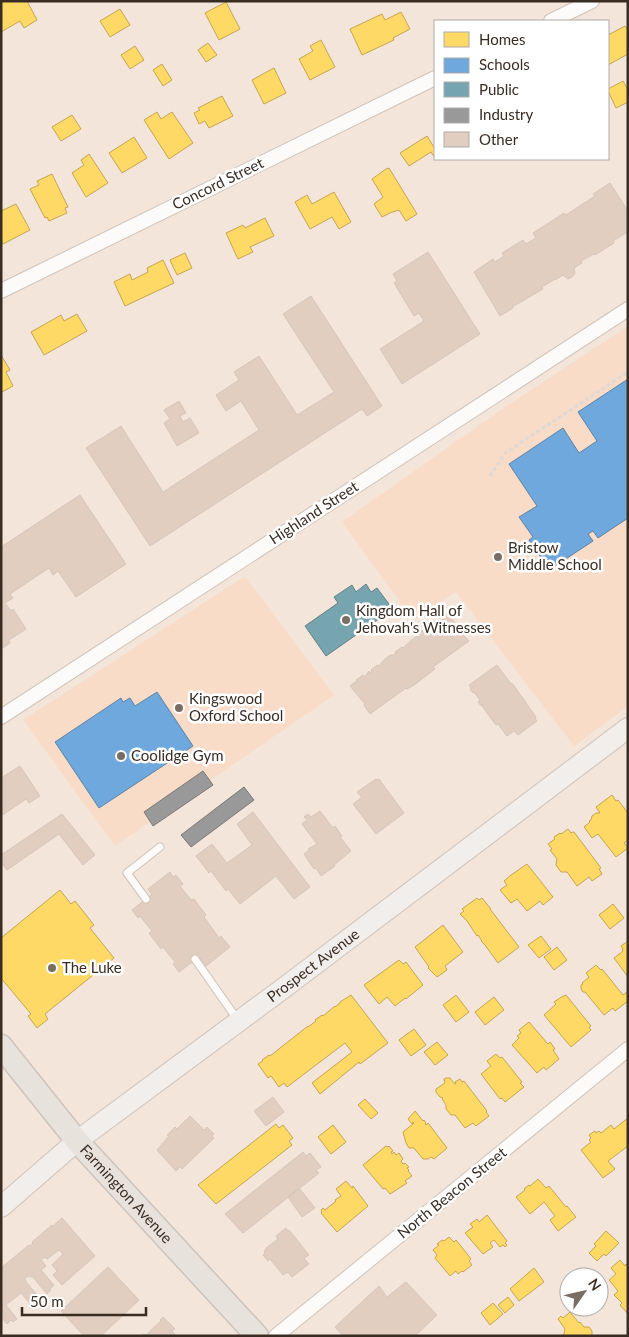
<svg xmlns="http://www.w3.org/2000/svg" width="629" height="1337" viewBox="0 0 629 1337" font-family="Lato,sans-serif">
<style>
.built{fill:#f8dcc7}
.homes{fill:#ffd966;stroke:#c4a552}
.schools{fill:#6fa8dc;stroke:#5f83a4}
.public{fill:#76a5af;stroke:#648185}
.industry{fill:#999;stroke:#7c7876}
.building{fill:#e2cec0;stroke:#d3c6bd}
.lines{fill:none;stroke-linecap:round;stroke-linejoin:round}
.service-casing{stroke:#cfc3b9;stroke-width:9}
.minor-casing{stroke:#cfc3b9;stroke-width:16}
.secondary-casing{stroke:#cfc3b9;stroke-width:22}
.primary-casing{stroke:#ccc3bd;stroke-width:25}
.path{stroke:#ded9d6;stroke-width:3;stroke-dasharray:4 2.5;stroke-linecap:butt}
.service{stroke:#fdfbf9;stroke-width:7}
.minor{stroke:#fdfbf9;stroke-width:14}
.secondary{stroke:#f2eeeb;stroke-width:20}
.primary{stroke:#e8e2dd;stroke-width:22}
.poi-dot{fill:#7a6d63;stroke:#fff;stroke-width:2}
.labels{text-anchor:middle;stroke-width:5;stroke-linejoin:round;paint-order:stroke}
.street-label{font-size:15px;fill:#392c23;stroke:#fff}
.poi-label{font-size:15px;fill:#392c23;stroke:#fff;text-anchor:start}
</style>
<rect width="100%" height="100%" fill="#f4e5da"/>
<!-- built -->
<path class="built" d="M 628,326 L 628,706 L 574,746 L 456,592 L 413,620 L 342,522 L 505,407 Z
M 245,576 L 334,695 L 115,846 L 23,720 Z"/>
<!-- homes -->
<path class="homes" d="M 3,1 L 27,1 L 37,20 L 24,28 L 20,21 L 1,32 L 1,2 Z
M 226,2 L 240,29 L 219,40 L 205,13 Z
M 120,9 L 130,25 L 110,37 L 100,21 Z
M 401,12 L 410,29 L 393,38 L 394,40 L 362,55 L 350,29 L 382,14 L 385,20 Z
M 625,26 L 628,30 L 628,54 L 608,65 L 608,35 Z
M 321,40 L 335,67 L 310,80 L 299,59 L 313,51 L 310,46 Z
M 208,43 L 217,55 L 206,62 L 198,50 Z
M 135,46 L 144,60 L 130,69 L 121,55 Z
M 162,64 L 172,80 L 163,86 L 153,70 Z
M 274,68 L 286,93 L 264,104 L 252,80 Z
M 623,81 L 628,90 L 628,102 L 616,108 L 608,91 L 608,89 Z
M 222,96 L 233,116 L 209,128 L 205,121 L 199,124 L 194,113 L 200,110 L 198,108 Z
M 157,112 L 161,119 L 172,112 L 193,143 L 169,159 L 144,120 Z
M 72,115 L 81,129 L 61,141 L 52,127 Z
M 427,136 L 435,149 L 435,158 L 431,152 L 409,166 L 400,153 Z
M 134,137 L 147,158 L 122,173 L 109,153 Z
M 89,154 L 108,183 L 86,197 L 72,173 L 84,165 L 81,160 Z
M 389,168 L 417,214 L 406,221 L 399,210 L 393,212 L 392,212 L 382,217 L 374,204 L 383,197 L 372,179 L 386,169 Z
M 52,174 L 68,207 L 65,208 L 67,213 L 49,221 L 47,217 L 45,218 L 30,189 L 39,185 L 37,181 Z
M 334,192 L 351,222 L 339,229 L 332,217 L 310,229 L 295,202 L 307,195 L 312,204 Z
M 16,204 L 30,230 L 3,244 L 1,240 L 1,211 Z
M 265,218 L 274,236 L 250,247 L 253,252 L 238,259 L 226,233 L 243,225 L 245,228 Z
M 185,253 L 192,268 L 177,275 L 170,260 Z
M 163,260 L 174,283 L 125,306 L 114,282 L 130,274 L 132,280 L 148,272 L 147,268 Z
M 77,314 L 87,331 L 44,355 L 31,332 L 61,315 L 64,321 Z
M 1,355 L 10,370 L 6,372 L 13,386 L 2,392 L 1,390 Z
M 612,795 L 616,801 L 618,800 L 628,813 L 628,840 L 624,843 L 628,848 L 616,857 L 598,834 L 592,838 L 584,827 L 590,822 L 589,821 L 591,820 L 592,816 L 596,813 L 600,813 L 596,807 Z
M 568,829 L 571,833 L 573,832 L 574,832 L 601,868 L 599,869 L 602,874 L 592,881 L 589,877 L 577,886 L 567,872 L 561,872 L 556,865 L 557,859 L 550,850 L 552,849 L 548,844 L 555,839 L 554,837 L 560,833 L 561,834 Z
M 527,864 L 553,897 L 543,905 L 540,901 L 527,911 L 517,899 L 511,903 L 500,890 L 507,885 L 504,881 L 511,875 Z
M 60,890 L 71,904 L 75,901 L 94,925 L 90,928 L 114,958 L 45,1014 L 48,1019 L 37,1028 L 28,1016 L 31,1014 L 1,978 L 1,938 Z
M 477,898 L 479,900 L 482,898 L 491,909 L 490,909 L 519,947 L 498,963 L 485,945 L 481,941 L 482,941 L 478,935 L 477,936 L 467,921 L 460,914 L 464,911 L 462,909 Z
M 613,904 L 624,918 L 610,929 L 599,915 Z
M 443,925 L 463,952 L 445,966 L 447,970 L 437,977 L 428,968 L 429,967 L 415,947 Z
M 541,936 L 551,949 L 539,958 L 528,945 Z
M 628,941 L 628,977 L 614,958 L 623,951 L 622,949 L 623,949 L 621,946 Z
M 557,947 L 567,960 L 554,970 L 544,957 Z
M 399,960 L 403,964 L 406,962 L 423,985 L 406,999 L 405,998 L 395,1006 L 387,997 L 379,1004 L 364,985 Z
M 596,965 L 601,970 L 602,969 L 623,995 L 627,992 L 628,993 L 628,1001 L 615,1011 L 613,1008 L 604,1015 L 585,992 L 583,992 L 581,989 L 581,985 L 583,984 L 582,983 L 589,977 L 586,973 Z
M 351,995 L 388,1043 L 360,1064 L 359,1062 L 320,1094 L 312,1083 L 352,1052 L 345,1043 L 287,1087 L 284,1083 L 279,1087 L 271,1076 L 268,1078 L 258,1064 L 263,1061 L 262,1060 L 269,1055 L 270,1056 L 308,1026 L 308,1027 L 316,1021 L 315,1020 L 322,1015 L 323,1016 L 335,1006 L 335,1007 L 340,1003 L 340,1002 Z
M 456,995 L 469,1012 L 456,1022 L 443,1005 Z
M 566,995 L 591,1026 L 589,1027 L 591,1030 L 571,1047 L 544,1015 L 556,1004 L 554,1002 L 563,996 L 564,996 Z
M 494,997 L 504,1010 L 485,1025 L 475,1012 Z
M 529,1022 L 548,1044 L 550,1042 L 555,1049 L 553,1050 L 559,1059 L 546,1070 L 544,1067 L 537,1073 L 512,1045 L 519,1038 L 517,1036 L 521,1033 L 519,1030 Z
M 414,1029 L 426,1045 L 411,1056 L 399,1040 Z
M 437,1042 L 448,1055 L 435,1065 L 424,1052 Z
M 496,1054 L 500,1058 L 502,1057 L 522,1082 L 520,1083 L 524,1087 L 505,1102 L 502,1098 L 500,1099 L 481,1074 L 491,1066 L 487,1061 Z
M 446,1078 L 450,1078 L 454,1083 L 456,1084 L 455,1082 L 460,1079 L 462,1082 L 464,1081 L 487,1111 L 486,1112 L 489,1116 L 476,1126 L 473,1123 L 465,1128 L 455,1115 L 451,1115 L 446,1109 L 446,1105 L 442,1099 L 443,1098 L 440,1097 L 436,1092 L 436,1089 L 445,1083 L 444,1079 Z
M 365,1099 L 378,1113 L 371,1119 L 358,1105 Z
M 415,1111 L 423,1121 L 424,1120 L 426,1123 L 425,1124 L 426,1125 L 428,1123 L 447,1148 L 434,1159 L 431,1157 L 428,1159 L 423,1159 L 414,1148 L 409,1148 L 406,1143 L 403,1132 L 414,1123 L 413,1122 L 412,1124 L 408,1119 Z
M 628,1118 L 628,1146 L 608,1161 L 615,1169 L 603,1178 L 581,1150 L 591,1142 L 589,1140 L 591,1138 L 589,1135 L 595,1131 L 596,1133 L 599,1131 L 601,1133 L 611,1125 L 614,1129 Z
M 276,1124 L 279,1128 L 283,1125 L 293,1138 L 289,1141 L 292,1145 L 216,1204 L 198,1185 Z
M 333,1125 L 346,1142 L 331,1154 L 318,1137 Z
M 386,1146 L 388,1147 L 389,1146 L 393,1151 L 391,1152 L 392,1154 L 394,1152 L 396,1155 L 399,1153 L 403,1159 L 401,1161 L 403,1164 L 405,1163 L 409,1167 L 407,1168 L 409,1170 L 408,1171 L 412,1176 L 405,1181 L 407,1183 L 390,1194 L 385,1188 L 383,1189 L 363,1165 Z
M 538,1179 L 546,1188 L 549,1186 L 566,1207 L 567,1206 L 576,1217 L 558,1231 L 550,1220 L 555,1216 L 544,1202 L 530,1214 L 516,1197 L 525,1190 L 524,1189 L 529,1185 L 530,1186 Z
M 346,1181 L 352,1188 L 353,1186 L 368,1206 L 337,1232 L 321,1213 L 322,1212 L 321,1210 L 323,1208 L 325,1210 L 336,1201 L 335,1200 L 341,1196 L 336,1189 Z
M 487,1215 L 507,1241 L 505,1243 L 507,1245 L 505,1247 L 503,1245 L 500,1247 L 494,1240 L 490,1243 L 493,1247 L 483,1254 L 465,1233 L 473,1227 L 470,1224 L 477,1219 L 479,1222 Z
M 606,1231 L 619,1243 L 606,1256 L 604,1254 L 597,1261 L 589,1253 L 596,1246 L 594,1244 Z
M 449,1237 L 454,1242 L 456,1240 L 468,1255 L 471,1259 L 469,1261 L 472,1265 L 463,1272 L 462,1271 L 458,1274 L 456,1271 L 450,1276 L 435,1258 L 437,1255 L 433,1250 L 439,1245 L 437,1244 L 442,1240 L 444,1241 Z
M 620,1260 L 625,1266 L 626,1264 L 628,1266 L 628,1314 L 620,1305 L 622,1303 L 614,1295 L 618,1291 L 609,1280 L 616,1274 L 611,1268 Z
M 534,1268 L 544,1282 L 519,1301 L 510,1289 Z
M 508,1297 L 514,1305 L 505,1313 L 498,1305 Z
M 493,1303 L 503,1314 L 490,1325 L 481,1313 Z
M 570,1312 L 579,1323 L 580,1322 L 584,1327 L 589,1327 L 592,1331 L 592,1336 L 561,1336 L 564,1334 L 565,1329 L 558,1319 L 561,1316 L 563,1318 Z"/>
<!-- schools -->
<path class="schools" d="M 628,379 L 628,518 L 598,538 L 593,531 L 588,534 L 593,541 L 549,570 L 529,540 L 533,537 L 519,517 L 537,506 L 509,464 L 563,428 L 579,453 L 597,441 L 578,412 Z
M 157,692 L 193,746 L 99,808 L 55,742 L 121,698 L 123,702 L 130,698 L 135,706 Z"/>
<!-- public -->
<path class="public" d="M 366,584 L 371,592 L 377,588 L 389,604 L 383,608 L 386,614 L 326,656 L 305,626 L 338,603 L 334,597 L 352,585 L 356,592 Z"/>
<!-- industry -->
<path class="industry" d="M 203,771 L 213,785 L 153,826 L 144,812 Z
M 244,787 L 254,800 L 191,847 L 181,835 Z"/>
<!-- building -->
<path class="building" d="M 610,183 L 628,211 L 628,233 L 626,233 L 613,241 L 614,243 L 595,255 L 594,254 L 581,261 L 582,263 L 574,268 L 575,273 L 572,277 L 568,279 L 563,275 L 555,280 L 555,279 L 542,287 L 543,289 L 512,307 L 513,308 L 500,316 L 474,272 L 493,259 L 495,262 L 504,256 L 502,253 L 523,240 L 526,244 L 536,238 L 533,233 L 564,213 L 566,215 L 595,196 L 593,194 Z
M 428,252 L 480,334 L 402,384 L 380,349 L 424,321 L 419,313 L 414,316 L 394,283 L 397,281 L 393,274 Z
M 311,296 L 382,406 L 367,416 L 362,409 L 150,546 L 86,448 L 121,426 L 163,492 L 259,430 L 241,401 L 226,411 L 216,395 L 239,380 L 234,372 L 259,356 L 297,415 L 334,392 L 283,314 Z
M 179,401 L 186,413 L 180,416 L 183,422 L 190,418 L 199,433 L 177,446 L 164,423 L 170,419 L 164,410 Z
M 80,495 L 126,564 L 76,597 L 58,571 L 53,575 L 49,568 L 10,594 L 13,598 L 5,603 L 11,611 L 13,609 L 26,629 L 9,640 L 10,643 L 1,649 L 1,547 Z
M 448,613 L 455,623 L 453,624 L 469,641 L 433,667 L 435,669 L 414,685 L 407,689 L 406,688 L 370,714 L 364,705 L 365,704 L 350,686 L 355,682 L 358,682 L 356,680 L 363,675 L 365,677 L 369,671 L 370,673 L 372,671 L 371,670 L 377,665 L 379,666 L 383,661 L 390,655 L 393,655 L 396,653 L 395,652 L 402,647 L 403,648 L 414,638 L 418,636 L 419,637 L 421,636 L 419,633 L 426,628 L 428,630 L 429,629 L 428,628 L 432,625 L 432,627 L 434,625 L 433,623 L 440,618 L 442,620 L 443,619 L 442,617 Z
M 497,665 L 511,684 L 512,683 L 536,717 L 535,718 L 537,721 L 518,735 L 514,731 L 507,736 L 498,724 L 496,725 L 493,721 L 495,719 L 493,721 L 482,706 L 483,704 L 481,706 L 478,702 L 480,700 L 474,692 L 473,693 L 470,689 L 471,688 L 469,685 Z
M 20,766 L 40,796 L 29,803 L 26,799 L 1,816 L 1,778 Z
M 376,779 L 377,780 L 379,779 L 404,813 L 376,834 L 353,804 L 362,797 L 357,792 Z
M 320,811 L 333,828 L 335,826 L 342,836 L 340,837 L 351,851 L 334,865 L 335,866 L 321,876 L 316,868 L 314,869 L 304,854 L 309,850 L 308,849 L 317,844 L 302,824 L 307,820 L 304,817 L 308,814 L 311,817 Z
M 253,812 L 310,887 L 294,899 L 276,876 L 240,904 L 228,889 L 226,891 L 211,871 L 209,873 L 196,856 L 212,844 L 227,863 L 252,845 L 237,824 Z
M 62,814 L 95,855 L 83,865 L 59,834 L 7,870 L 1,862 L 1,855 Z
M 170,872 L 173,877 L 176,875 L 183,884 L 180,886 L 191,900 L 194,899 L 206,915 L 204,917 L 219,938 L 221,936 L 230,947 L 206,966 L 199,957 L 179,972 L 173,964 L 175,962 L 163,947 L 161,949 L 149,933 L 152,931 L 140,916 L 138,918 L 132,910 L 152,894 L 148,889 Z
M 273,1097 L 284,1112 L 266,1126 L 254,1111 Z
M 190,1116 L 204,1130 L 207,1127 L 214,1134 L 212,1136 L 214,1138 L 182,1169 L 180,1167 L 176,1171 L 157,1150 L 169,1136 L 167,1135 L 175,1127 L 177,1129 Z
M 303,1152 L 306,1156 L 310,1153 L 321,1167 L 316,1170 L 319,1173 L 243,1233 L 225,1214 Z
M 299,1188 L 315,1208 L 302,1217 L 288,1197 Z
M 62,1218 L 95,1256 L 62,1285 L 53,1275 L 57,1271 L 52,1265 L 63,1254 L 59,1250 L 47,1259 L 45,1257 L 41,1260 L 46,1266 L 41,1270 L 54,1285 L 50,1289 L 51,1290 L 47,1294 L 33,1277 L 28,1276 L 25,1278 L 26,1282 L 39,1297 L 35,1301 L 36,1303 L 32,1306 L 21,1293 L 6,1305 L 17,1319 L 13,1322 L 11,1320 L 7,1324 L 1,1317 L 1,1268 L 29,1245 L 30,1246 L 33,1243 L 32,1242 L 52,1225 L 53,1226 Z
M 286,1228 L 288,1231 L 289,1230 L 309,1255 L 304,1258 L 309,1264 L 292,1277 L 288,1272 L 283,1275 L 270,1259 L 268,1261 L 263,1255 L 265,1253 L 264,1251 L 266,1249 L 266,1248 L 278,1239 L 276,1236 Z
M 108,1267 L 139,1300 L 101,1336 L 84,1336 L 61,1311 Z
M 406,1282 L 437,1315 L 415,1336 L 343,1336 L 335,1327 L 379,1286 L 387,1297 Z
M 163,1317 L 175,1329 L 172,1331 L 176,1336 L 141,1336 L 143,1334 L 146,1335 L 161,1321 L 160,1320 Z"/>
<g class="lines">
<!-- service casing -->
<g class="service-casing">
<path id="service" d="M 146,899 L 127,873 L 160,847
M 195,959 L 237,1019"/>
</g>
<!-- minor casing -->
<g class="minor-casing">
<path id="minor" d="M 551,21 L 592,1
M 1,291 L 435,78
M 1,717 L 628,309
M 276,1336 L 628,1049"/>
</g>
<!-- secondary casing -->
<g class="secondary-casing">
<g id="secondary">
<path id="s1" d="M 1,1207 L 77,1141 L 285,987 L 628,728"/>
</g>
</g>
<!-- primary casing -->
<g class="primary-casing">
<g id="primary">
<path id="s2" d="M 1,1046 L 77,1141 L 257,1336"/>
</g>
</g>
<!-- path -->
<path class="path" d="M 490,476 L 505,453 L 628,372"/>
<!-- service -->
<use href="#service" class="service"/>
<!-- minor -->
<use href="#minor" class="minor"/>
<!-- secondary -->
<use href="#secondary" class="secondary"/>
<!-- primary -->
<use href="#primary" class="primary"/>
</g>
<!-- markers -->
<g class="poi-dot">
<circle cx="498" cy="557" r="5"/>
<circle cx="346" cy="620" r="5"/>
<circle cx="179" cy="708" r="5"/>
<circle cx="121" cy="756" r="5"/>
<circle cx="52" cy="968" r="5"/>
</g>
<g class="labels">
<!-- street labels -->
<g class="street-label">
<text transform="translate(218 184) rotate(-26)" y="5">Concord Street</text>
<text transform="translate(314 513) rotate(-33)" y="5">Highland Street</text>
<text dy="5" stroke="none"><textPath href="#s1" startOffset="395">Prospect Avenue</textPath></text>
<text transform="translate(452 1193) rotate(-39)" y="5">North Beacon Street</text>
<text dy="5" stroke="none"><textPath href="#s2" startOffset="194">Farmington Avenue</textPath></text>
</g>
<!-- poi labels -->
<g class="poi-label">
<text x="508" y="553">Bristow<tspan x="508" dy="17">Middle School</tspan></text>
<text x="356" y="616">Kingdom Hall of<tspan x="356" dy="17">Jehovah's Witnesses</tspan></text>
<text x="189" y="704">Kingswood<tspan x="189" dy="17">Oxford School</tspan></text>
<text x="131" y="761">Coolidge Gym</text>
<text x="62" y="973">The Luke</text>
</g>
</g>
<!-- border -->
<rect width="629" height="1337" fill="none" stroke="#392c23" stroke-width="5"/>
<!-- legend -->
<rect x="434" y="20" width="175" height="140" fill="#ffffff" stroke="#b0aba7"/>
<rect x="444" y="32" width="25" height="15" fill="#ffd966" stroke="#b0aba7"/>
<text x="479" y="45" font-size="15" fill="#392c23">Homes</text>
<rect x="444" y="58" width="25" height="15" fill="#6fa8dc" stroke="#b0aba7"/>
<text x="479" y="70" font-size="15" fill="#392c23">Schools</text>
<rect x="444" y="82" width="25" height="15" fill="#76a5af" stroke="#b0aba7"/>
<text x="479" y="95" font-size="15" fill="#392c23">Public</text>
<rect x="444" y="108" width="25" height="15" fill="#999999" stroke="#b0aba7"/>
<text x="479" y="120" font-size="15" fill="#392c23">Industry</text>
<rect x="444" y="132" width="25" height="15" fill="#e2cec0" stroke="#b0aba7"/>
<text x="479" y="145" font-size="15" fill="#392c23">Other</text>
<!-- north arrow -->
<g transform="translate(584 1292) rotate(56)"><circle r="24" fill="#ffffff" stroke="#b0aba7"/>
<path d="M0-4L9 19L0 12L-9 19Z" fill="#7a6d63"/>
<text y="-8" font-size="14" font-weight="bold" text-anchor="middle" fill="#392c23">N</text>
</g>
<!-- scale -->
<path d="M22 1307v8h124v-8" fill="none" stroke="#392c23" stroke-width="2.5"/>
<text x="30" y="1307" font-size="15" fill="#392c23" stroke="#ffffff" stroke-width="4" paint-order="stroke">50 m</text>
</svg>
